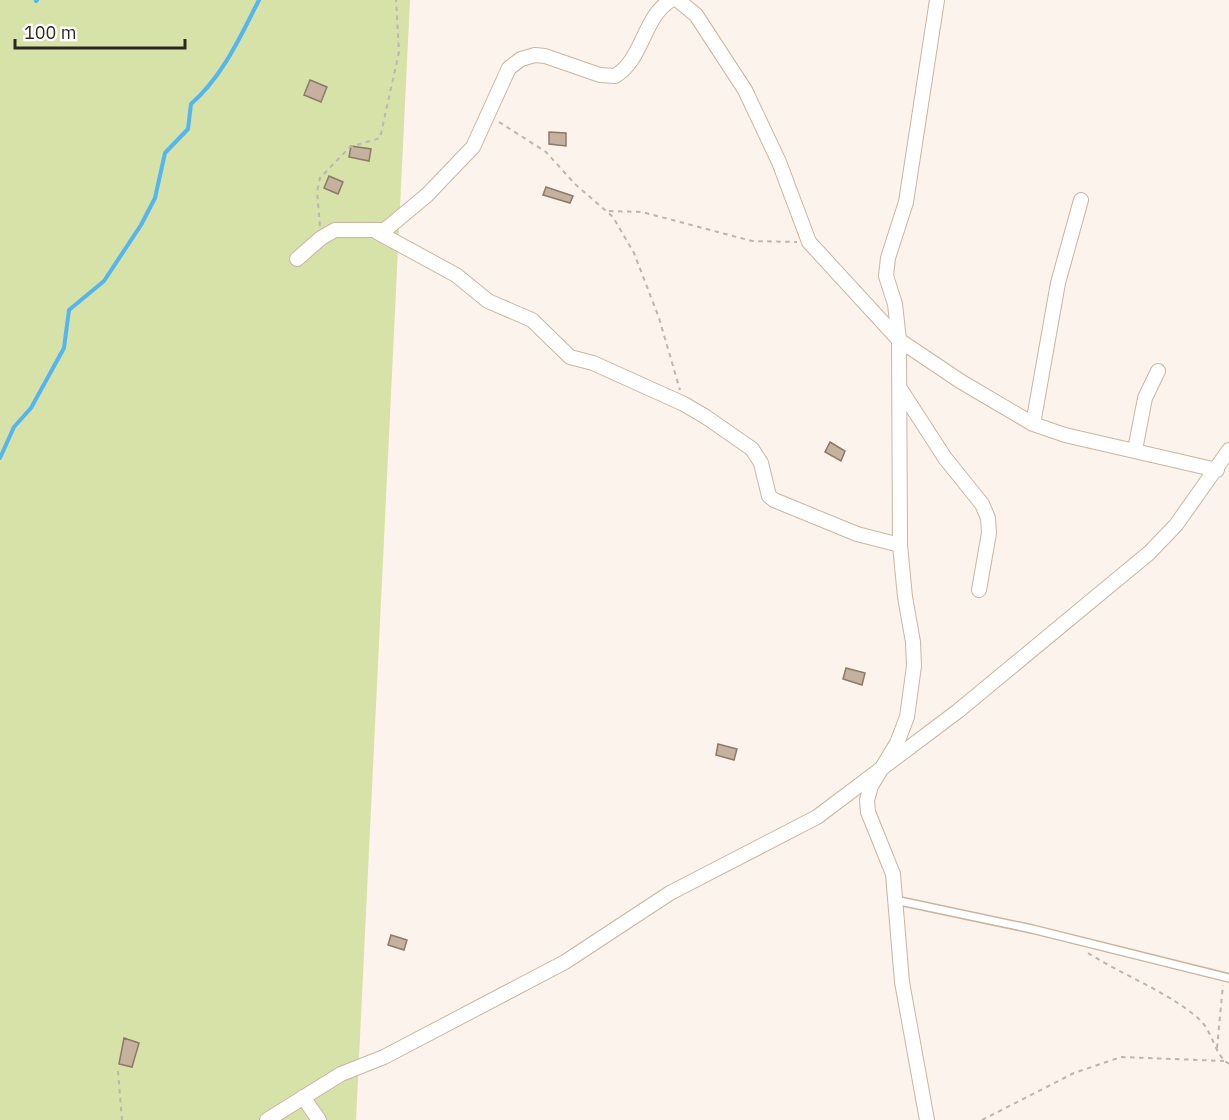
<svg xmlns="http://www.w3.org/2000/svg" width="1229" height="1120" viewBox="0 0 1229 1120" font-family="'IBM Plex Sans',sans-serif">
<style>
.green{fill:#d6e2a8}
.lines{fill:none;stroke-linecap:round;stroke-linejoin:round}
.stream{stroke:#55b5ef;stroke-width:4}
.building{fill:#c5b19e;stroke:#8c7a68;stroke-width:1.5}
.service-casing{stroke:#c9b5a2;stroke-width:10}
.minor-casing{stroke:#c9b5a2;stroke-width:16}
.path{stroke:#beb6ae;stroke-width:2;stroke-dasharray:4.5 4.5;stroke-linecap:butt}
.service{stroke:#fff;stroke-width:7}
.minor{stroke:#fff;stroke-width:14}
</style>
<rect width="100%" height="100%" fill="#fcf4ec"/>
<!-- green -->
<path class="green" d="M 0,0 L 410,0 L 356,1120 L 0,1120 Z"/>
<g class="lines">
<!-- stream -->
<path class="stream" d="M 36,1 L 37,0
M 0,458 L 14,427 L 31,408 L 64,348 L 69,310 L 104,281 L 141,225 L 155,198 L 165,153 L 188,129 L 191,104 C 223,76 240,37 259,0"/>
</g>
<!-- building -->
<path class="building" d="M 310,80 L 327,87 L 321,102 L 304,95 Z
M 549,132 L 566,133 L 566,146 L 549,144 Z
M 351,146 L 371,149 L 369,161 L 349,157 Z
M 329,176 L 343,182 L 338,194 L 324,188 Z
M 546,187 L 573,196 L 570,203 L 543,195 Z
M 830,442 L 845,451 L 841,461 L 825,452 Z
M 846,668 L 865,673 L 862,685 L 843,679 Z
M 718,744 L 737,749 L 734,760 L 716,755 Z
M 391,935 L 407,940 L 404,950 L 388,945 Z
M 124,1038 L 139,1043 L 132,1067 L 119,1064 Z"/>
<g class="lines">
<!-- service casing -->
<g class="service-casing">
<path id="service" d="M 895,900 L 1032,929 L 1229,978"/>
</g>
<!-- minor casing -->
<g class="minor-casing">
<path id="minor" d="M 678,0 L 696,15 L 745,90 L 779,162 L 809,242 L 899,340 L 960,381 L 1033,424 L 1065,435 L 1217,470
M 377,232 L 456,275 L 488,301 L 532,320 L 570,357 L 593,363 L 684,404 L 706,417 L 752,449 L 761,463 L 769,496 L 774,500 L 857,534 L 900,545
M 297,259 L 321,238 L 335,230 L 385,230 L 427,195 L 473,147 L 509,68 L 521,59 L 535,55 L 545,56 L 600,75 L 615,76 C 643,60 643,17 671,0
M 901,390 L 945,458 L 982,504 L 988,518 L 989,533 L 979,590
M 1033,424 L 1058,283 L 1081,200
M 1135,450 L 1145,398 L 1158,371
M 303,1097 L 319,1120
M 267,1120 L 341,1074 L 384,1057 L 565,962 L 670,893 L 817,817 L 958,711 L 1149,553 L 1176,525 L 1229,450
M 927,1120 L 902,982 L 893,874 L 868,812 L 867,800 L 871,786 L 897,743 L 907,717 L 914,666 L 913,642 L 905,597 L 900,545 L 899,340 L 895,304 L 886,276 L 888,258 L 906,202 L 937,0"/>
</g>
<!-- path -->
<path class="path" d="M 499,122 L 546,152 L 575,184 L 613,217 L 634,253 L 659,318 L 680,390
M 609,211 L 642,212 L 752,241 L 797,242
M 320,226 L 317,192 L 320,178 L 350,147 L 380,138 L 399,52 L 396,0
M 1088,953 C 1124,976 1167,991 1199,1019 C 1213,1031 1214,1055 1229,1064
M 1217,1048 L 1223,985
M 118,1071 L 122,1120
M 982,1120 L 1074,1073 L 1121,1057 L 1224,1061"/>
<!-- service -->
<use href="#service" class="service"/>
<!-- minor -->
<use href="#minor" class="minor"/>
</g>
<!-- scale -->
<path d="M15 39v9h170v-9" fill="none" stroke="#2e271f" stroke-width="3"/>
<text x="24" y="39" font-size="18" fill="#2e271f" stroke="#ffffff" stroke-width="4.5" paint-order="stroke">100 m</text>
</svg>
